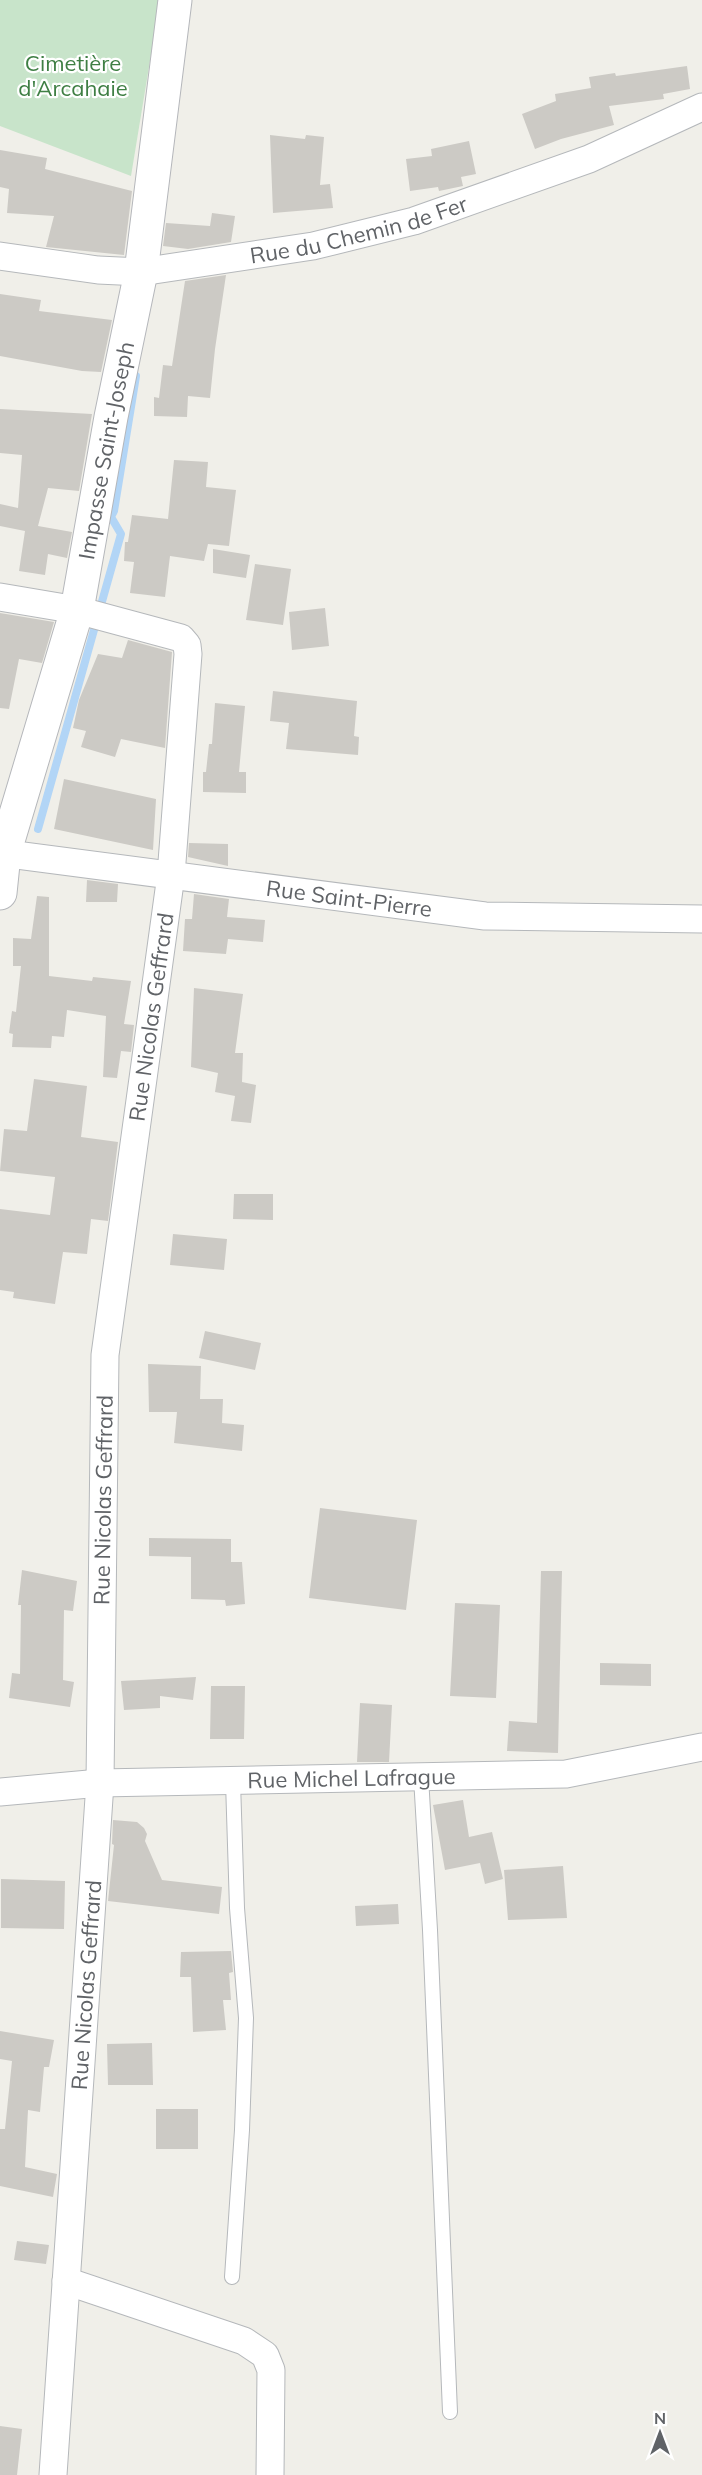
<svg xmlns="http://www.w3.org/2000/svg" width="702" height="2475" viewBox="0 0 702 2475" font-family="Mulish,sans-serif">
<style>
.green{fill:#c8e4ca}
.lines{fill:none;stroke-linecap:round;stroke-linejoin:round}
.stream{stroke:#b2d5f6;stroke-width:8}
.building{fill:#cccac5}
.lane-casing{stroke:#b5b8bb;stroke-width:16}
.street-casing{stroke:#b5b8bb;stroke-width:29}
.secondary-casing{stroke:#b5b7bb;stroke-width:35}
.lane{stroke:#fff;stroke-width:14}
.street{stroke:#fff;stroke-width:27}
.secondary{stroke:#fff;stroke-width:33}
.labels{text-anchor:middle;stroke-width:4.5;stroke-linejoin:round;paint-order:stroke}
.park-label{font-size:22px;fill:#3f7f44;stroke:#fff}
.street-label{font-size:22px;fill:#606367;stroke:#fff}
</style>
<rect width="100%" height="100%" fill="#f0efe9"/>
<!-- green -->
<path class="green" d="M 0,0 L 160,0 L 131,176 L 0,126 Z"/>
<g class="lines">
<!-- stream -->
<path class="stream" d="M 38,829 L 121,534 L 111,517 L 114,511 L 136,376"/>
</g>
<!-- building -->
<path class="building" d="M 687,66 L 690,89 L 663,94 L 664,99 L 609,106 L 614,125 L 561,139 L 535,149 L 522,114 L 556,101 L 555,94 L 591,88 L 589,77 L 615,73 L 616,76 Z
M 270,135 L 305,139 L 306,135 L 324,137 L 320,185 L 330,184 L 333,208 L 273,213 Z
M 469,141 L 476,174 L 461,177 L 463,186 L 439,191 L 438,187 L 410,191 L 406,159 L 432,156 L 431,149 Z
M 0,150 L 47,158 L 45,169 L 132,191 L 124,255 L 46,247 L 54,216 L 7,213 L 9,189 L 0,187 Z
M 212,213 L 235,216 L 231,242 L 188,249 L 163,246 L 166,223 L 210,226 Z
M 226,275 L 215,349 L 210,398 L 188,396 L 187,417 L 154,416 L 154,397 L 159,398 L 163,365 L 172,366 L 185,281 Z
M 0,294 L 41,300 L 39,311 L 112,320 L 101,372 L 82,371 L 0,356 Z
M 0,409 L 92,414 L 79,491 L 48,488 L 38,526 L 72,532 L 67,558 L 48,554 L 45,575 L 19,571 L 25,531 L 0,526 L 0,504 L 18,508 L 22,455 L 0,453 Z
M 174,460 L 208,462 L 206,487 L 236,490 L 229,546 L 208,544 L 204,561 L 170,556 L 165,597 L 130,593 L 134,562 L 124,561 L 125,542 L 128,542 L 132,515 L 168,519 Z
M 213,549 L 250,555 L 246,578 L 213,573 Z
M 255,564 L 291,569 L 283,625 L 246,620 Z
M 325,608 L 329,646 L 292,650 L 289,612 Z
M 0,613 L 54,622 L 42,663 L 19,659 L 9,709 L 0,708 Z
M 128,640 L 172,652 L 165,748 L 121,739 L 115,757 L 81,747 L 86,731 L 73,728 L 79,700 L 98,654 L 122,658 Z
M 273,691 L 357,701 L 354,736 L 359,737 L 358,755 L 286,749 L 289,723 L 270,721 Z
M 215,703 L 245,706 L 239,772 L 246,772 L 246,793 L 203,792 L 203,772 L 206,772 L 209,744 L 212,744 Z
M 64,779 L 156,799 L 153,850 L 54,829 Z
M 189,843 L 228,844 L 228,866 L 188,857 Z
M 87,880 L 118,884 L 117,902 L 86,902 Z
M 194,894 L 229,899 L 227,917 L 265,920 L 263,942 L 228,939 L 226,954 L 183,951 L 185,919 L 192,919 Z
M 37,896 L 49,897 L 49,976 L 92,981 L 93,977 L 131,981 L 124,1024 L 134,1025 L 131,1052 L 121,1051 L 117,1078 L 103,1077 L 106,1016 L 67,1010 L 64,1037 L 52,1036 L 51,1048 L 12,1047 L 13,1034 L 9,1033 L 12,1011 L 16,1012 L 21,966 L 13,966 L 13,938 L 31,939 Z
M 194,988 L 243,994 L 235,1053 L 243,1053 L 242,1082 L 256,1085 L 251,1123 L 231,1121 L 235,1096 L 215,1092 L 218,1073 L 191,1067 Z
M 34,1079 L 87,1086 L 81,1137 L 118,1142 L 108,1221 L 91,1219 L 87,1254 L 63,1252 L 55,1304 L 13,1298 L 14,1292 L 0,1290 L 0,1209 L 50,1215 L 55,1177 L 0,1171 L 4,1129 L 27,1131 Z
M 234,1194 L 273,1194 L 273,1220 L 233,1219 Z
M 173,1234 L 227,1239 L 224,1270 L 170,1265 Z
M 205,1331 L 261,1343 L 255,1370 L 199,1358 Z
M 148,1364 L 201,1366 L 200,1399 L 223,1399 L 222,1423 L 244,1425 L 242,1451 L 174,1443 L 177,1412 L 149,1412 Z
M 320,1508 L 417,1520 L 406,1610 L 309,1598 Z
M 149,1538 L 231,1539 L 231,1562 L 242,1562 L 245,1604 L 226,1606 L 225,1600 L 191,1599 L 191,1557 L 149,1556 Z
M 22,1570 L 77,1581 L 73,1611 L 64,1610 L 63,1680 L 74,1682 L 70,1707 L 9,1698 L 12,1673 L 20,1674 L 21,1605 L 18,1605 Z
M 541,1571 L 562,1571 L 558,1753 L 507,1751 L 509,1721 L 537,1723 Z
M 455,1603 L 500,1605 L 496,1698 L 450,1696 Z
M 600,1663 L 651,1664 L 651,1686 L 600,1685 Z
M 196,1677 L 193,1700 L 160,1696 L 160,1708 L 124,1710 L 121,1681 Z
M 211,1686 L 245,1686 L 244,1739 L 210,1739 Z
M 360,1703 L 392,1705 L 389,1762 L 357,1762 Z
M 463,1800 L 469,1837 L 492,1832 L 503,1879 L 485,1884 L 480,1863 L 445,1870 L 433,1805 Z
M 113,1820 L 137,1822 L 144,1828 L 147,1834 L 145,1841 L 162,1880 L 222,1887 L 219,1914 L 108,1901 L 114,1845 L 112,1844 Z
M 563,1866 L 567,1918 L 508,1920 L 504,1870 Z
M 1,1879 L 65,1881 L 64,1929 L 1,1928 Z
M 398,1904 L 399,1924 L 356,1926 L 355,1906 Z
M 231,1951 L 233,1972 L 229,1973 L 231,2000 L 223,2000 L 226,2030 L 193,2032 L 191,1977 L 180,1977 L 181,1952 Z
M 0,2031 L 54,2040 L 49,2067 L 44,2067 L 40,2112 L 28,2110 L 25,2167 L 57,2174 L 53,2197 L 0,2186 L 0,2129 L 5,2129 L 12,2061 L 0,2059 Z
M 152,2043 L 153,2085 L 108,2085 L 107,2044 Z
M 156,2109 L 198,2109 L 198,2149 L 156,2149 Z
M 17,2241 L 49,2245 L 46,2264 L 14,2260 Z
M 0,2426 L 22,2429 L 17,2475 L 0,2475 Z"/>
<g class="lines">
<!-- lane casing -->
<g class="lane-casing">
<path id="lane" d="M 421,1777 L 430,1930 L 450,2412
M 232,2277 L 242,2130 L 246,2018 L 237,1908 L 233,1782"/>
</g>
<!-- street casing -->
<g class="street-casing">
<g id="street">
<path id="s1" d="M 0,256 L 98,270 L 141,272 L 313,246 L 414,221 L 589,159 L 702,107"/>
<path d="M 0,597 L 77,610 L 181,638 L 187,645 L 188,654 L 171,875 L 105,1355 L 100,1783 L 53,2475"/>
<path id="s2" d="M 0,853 L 485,916 L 702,919"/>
<path id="s3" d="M 0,1792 L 100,1783 L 566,1774 L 702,1747"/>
<path d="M 66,2281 L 244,2341 L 265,2355 L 271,2370 L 270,2475"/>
</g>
</g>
<!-- secondary casing -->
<g class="secondary-casing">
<g id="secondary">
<path id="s4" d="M 0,893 L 4,854 L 77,610 L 111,417 L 141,272 L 175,0"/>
</g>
</g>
<!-- lane -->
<use href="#lane" class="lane"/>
<!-- street -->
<use href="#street" class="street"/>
<!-- secondary -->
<use href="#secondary" class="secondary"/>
</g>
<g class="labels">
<!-- park labels -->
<g class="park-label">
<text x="73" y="71">Cimetière<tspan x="73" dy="25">d'Arcahaie</tspan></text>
</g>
<!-- street labels -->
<g class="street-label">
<text dy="8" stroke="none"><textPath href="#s1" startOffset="364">Rue du Chemin de Fer</textPath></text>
<text dy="8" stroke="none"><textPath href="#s4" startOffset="456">Impasse Saint-Joseph</textPath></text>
<text dy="8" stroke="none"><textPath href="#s2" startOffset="352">Rue Saint-Pierre</textPath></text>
<text transform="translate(151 1017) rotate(-82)" y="8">Rue Nicolas Geffrard</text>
<text transform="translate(103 1500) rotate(-89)" y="8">Rue Nicolas Geffrard</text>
<text dy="8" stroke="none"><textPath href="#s3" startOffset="352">Rue Michel Lafrague</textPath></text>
<text transform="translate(86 1985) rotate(-86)" y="8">Rue Nicolas Geffrard</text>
</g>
</g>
<!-- north arrow -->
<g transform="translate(660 2433)" stroke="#ffffff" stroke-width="4.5" paint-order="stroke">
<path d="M0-4.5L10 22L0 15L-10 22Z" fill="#606367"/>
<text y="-9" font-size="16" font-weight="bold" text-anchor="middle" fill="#606367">N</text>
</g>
</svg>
